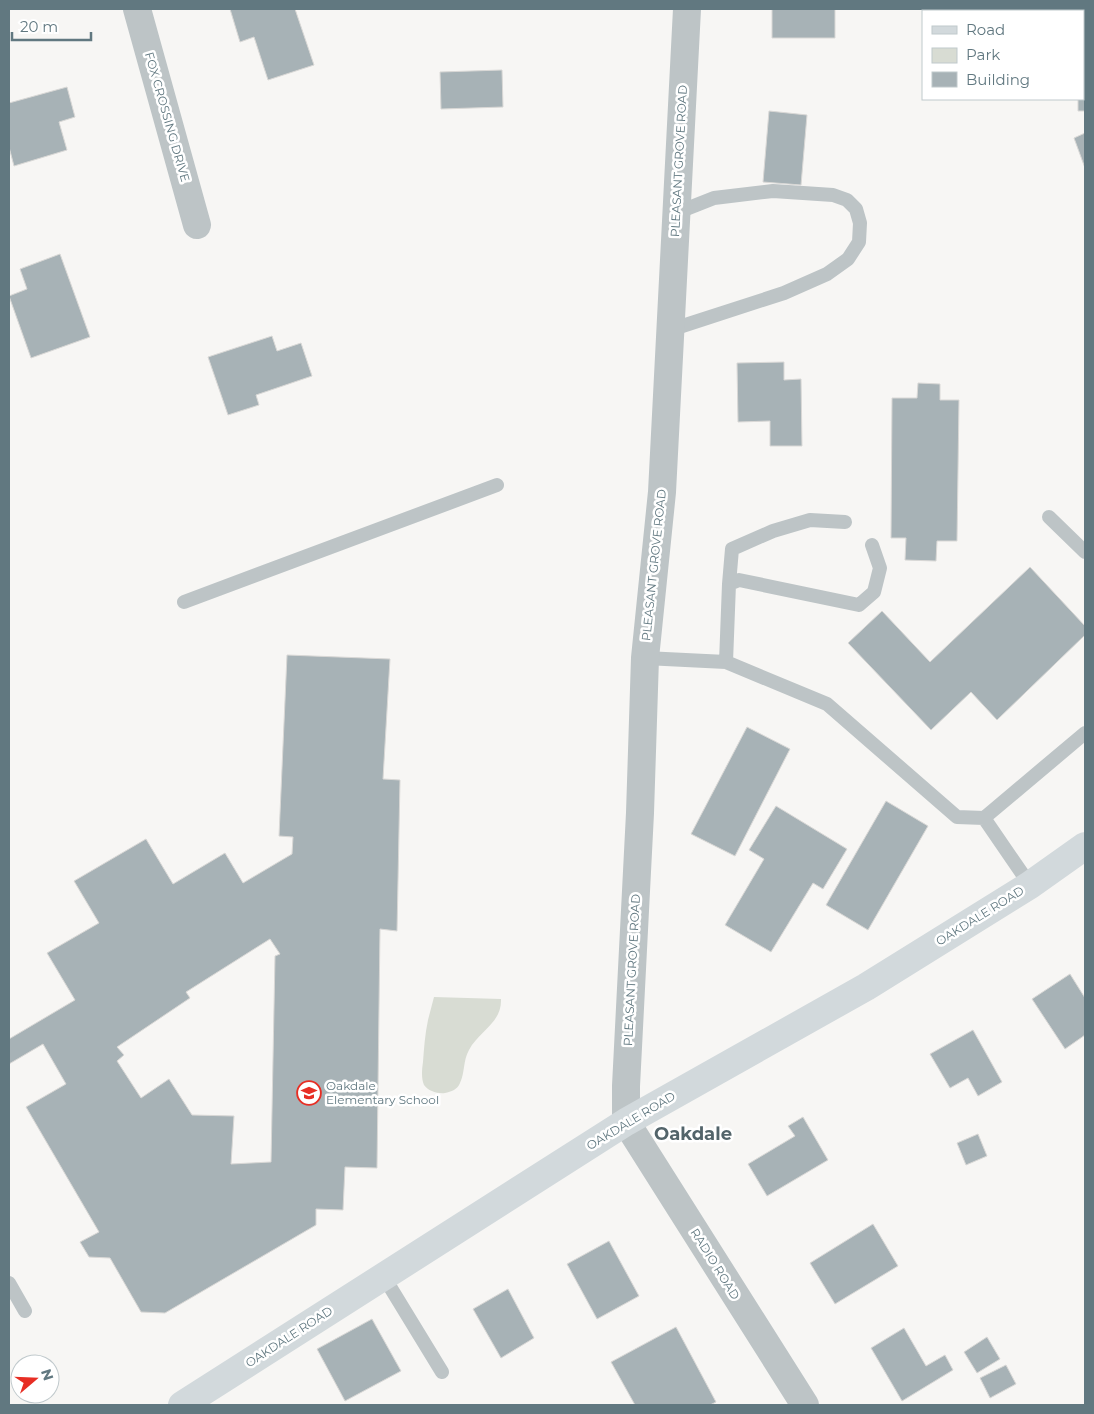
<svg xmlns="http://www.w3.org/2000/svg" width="1094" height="1414" viewBox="0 0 1094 1414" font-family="Montserrat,sans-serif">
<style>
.green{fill:#d8dcd3}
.building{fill:#a7b2b6;stroke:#d9d8d6;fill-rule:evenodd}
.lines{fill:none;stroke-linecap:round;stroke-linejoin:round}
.service{stroke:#bdc4c6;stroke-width:14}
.minor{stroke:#bdc4c6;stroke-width:28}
.tertiary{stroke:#bdc4c6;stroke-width:28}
.secondary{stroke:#d2d9dc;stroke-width:28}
.labels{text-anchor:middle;stroke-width:5;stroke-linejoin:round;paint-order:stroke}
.street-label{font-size:12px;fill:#617880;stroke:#fff}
.poi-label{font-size:12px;fill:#617880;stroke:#fff;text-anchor:start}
.district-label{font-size:18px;font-weight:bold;fill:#53646a;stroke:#fff}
</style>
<rect width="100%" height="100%" fill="#f7f6f4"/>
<!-- green -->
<path class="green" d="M 434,997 L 501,999 C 502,1023 479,1031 469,1050 C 463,1060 465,1073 460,1083 C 458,1089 451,1092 445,1093 C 438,1094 428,1091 424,1085 C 421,1078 422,1069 423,1062 C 424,1048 425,1034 428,1020 C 430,1012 432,1005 434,997 Z"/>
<!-- building -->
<path class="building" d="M 230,9 L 295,9 L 314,65 L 268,80 L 254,37 L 240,42 Z
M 772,9 L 835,9 L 835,38 L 772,38 Z
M 1080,9 L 1085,9 L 1085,42 L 1083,42 L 1083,11 L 1080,11 Z
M 1083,55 L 1085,55 L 1085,111 L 1078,111 L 1078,99 L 1083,99 Z
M 502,70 L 503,107 L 441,109 L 440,72 Z
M 67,87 L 75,117 L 59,122 L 67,150 L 14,166 L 9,147 L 9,103 Z
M 769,111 L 807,115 L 801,185 L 763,182 Z
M 1085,133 L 1085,168 L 1074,138 Z
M 60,254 L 90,337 L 31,358 L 9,296 L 27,289 L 20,269 Z
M 272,336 L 277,351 L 301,343 L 312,376 L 256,395 L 259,405 L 228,415 L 208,357 Z
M 784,362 L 784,380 L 801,379 L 802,446 L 770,446 L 770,421 L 738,422 L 737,363 Z
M 918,383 L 940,384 L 940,400 L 959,400 L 957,541 L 937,541 L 936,561 L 905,560 L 906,538 L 891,538 L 892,398 L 917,398 Z
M 1030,567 L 1085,626 L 1085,635 L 997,720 L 971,692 L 931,730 L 848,643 L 882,611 L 930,662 Z
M 287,655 L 390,659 L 383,779 L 400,780 L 397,931 L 380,929 L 377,1168 L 345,1167 L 343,1210 L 316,1209 L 316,1225 L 165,1313 L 141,1312 L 110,1258 L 89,1257 L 80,1242 L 99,1232 L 26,1107 L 66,1084 L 43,1044 L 9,1064 L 9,1039 L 75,1000 L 47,953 L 99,923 L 74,881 L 146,839 L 173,884 L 225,853 L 243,883 L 292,854 L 293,837 L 279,836 ZM 270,939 L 280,954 L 275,956 L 271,1162 L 231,1164 L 234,1116 L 192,1115 L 169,1079 L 141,1098 L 117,1061 L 124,1055 L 117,1047 L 190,998 L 186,992 Z
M 747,727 L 790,749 L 735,856 L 691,834 Z
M 886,801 L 928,826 L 868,930 L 826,905 Z
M 776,806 L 847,849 L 823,889 L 813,883 L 771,952 L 725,925 L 764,859 L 749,850 Z
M 1070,974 L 1085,998 L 1085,1035 L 1065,1049 L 1032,999 Z
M 973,1030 L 1002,1082 L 978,1096 L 968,1078 L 950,1088 L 930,1054 Z
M 803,1117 L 828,1160 L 767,1196 L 748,1164 L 795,1136 L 788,1126 Z
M 978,1134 L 987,1156 L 966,1165 L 957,1143 Z
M 873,1224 L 898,1266 L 835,1304 L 810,1263 Z
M 609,1241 L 639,1296 L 597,1319 L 567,1264 Z
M 508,1289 L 534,1338 L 501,1358 L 473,1309 Z
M 372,1319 L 401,1371 L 345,1401 L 317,1349 Z
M 676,1327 L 716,1402 L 710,1405 L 635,1405 L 611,1362 Z
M 904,1328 L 926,1366 L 945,1355 L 953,1370 L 902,1401 L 871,1348 Z
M 987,1337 L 1000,1359 L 977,1373 L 964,1352 Z
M 1006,1365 L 1016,1384 L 990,1398 L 980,1378 Z"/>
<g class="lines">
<!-- service -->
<path class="service" d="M 670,330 L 784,293 L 827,274 L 848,259 L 859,242 L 860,223 L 856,209 L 847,200 L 833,195 L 773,191 L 714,198 L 676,213
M 1049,517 L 1085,552
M 729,584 L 732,549 L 773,531 L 810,520 L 845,522
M 184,602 L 497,485
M 645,658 L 726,662 L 827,704 L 957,817 L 984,818 L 1030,885
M 726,662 L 729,584 L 739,580 L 859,605 L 874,592 L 880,568 L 872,545
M 984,818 L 1085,733
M 384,1277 L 442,1372
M 9,1283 L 25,1311"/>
<!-- minor -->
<path class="minor" d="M 137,9 L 197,225"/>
<!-- tertiary -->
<path class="tertiary" d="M 687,9 L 662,492 L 645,658 L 640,813 L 626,1086 L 626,1122 L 805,1405"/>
<!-- secondary -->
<path class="secondary" d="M 182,1405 L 626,1122 L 866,987 L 1030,885 L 1085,846"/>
</g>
<!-- icons -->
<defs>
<g id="school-ring" transform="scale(1.25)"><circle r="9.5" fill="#fff" stroke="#e72e24" stroke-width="1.5"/><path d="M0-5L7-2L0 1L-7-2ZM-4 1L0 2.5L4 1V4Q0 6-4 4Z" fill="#e72e24"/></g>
</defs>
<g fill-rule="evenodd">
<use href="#school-ring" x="309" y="1093"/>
</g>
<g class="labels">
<!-- street labels -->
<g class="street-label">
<text transform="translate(167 117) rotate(74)" y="4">FOX CROSSING DRIVE</text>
<text transform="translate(679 161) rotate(-87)" y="4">PLEASANT GROVE ROAD</text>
<text transform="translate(654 565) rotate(-84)" y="4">PLEASANT GROVE ROAD</text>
<text transform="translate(980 916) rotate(-32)" y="4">OAKDALE ROAD</text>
<text transform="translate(632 970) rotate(-87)" y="4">PLEASANT GROVE ROAD</text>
<text transform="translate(631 1121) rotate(-31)" y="4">OAKDALE ROAD</text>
<text transform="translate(715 1264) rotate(58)" y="4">RADIO ROAD</text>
<text transform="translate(289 1337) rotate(-33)" y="4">OAKDALE ROAD</text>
</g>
<!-- poi labels -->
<g class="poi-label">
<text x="326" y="1090">Oakdale<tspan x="326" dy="14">Elementary School</tspan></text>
</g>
<!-- district labels -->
<g class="district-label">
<text x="693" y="1140">Oakdale</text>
</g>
</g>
<!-- border -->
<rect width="1094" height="1414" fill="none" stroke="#617880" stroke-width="20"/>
<!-- legend -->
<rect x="922" y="10" width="162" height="90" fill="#ffffff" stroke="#c0c9cc"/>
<rect x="932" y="26" width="25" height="8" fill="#d2d9dc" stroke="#c0c9cc"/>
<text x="966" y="35" font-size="15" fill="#617880">Road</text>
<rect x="932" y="48" width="25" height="15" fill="#d8dcd3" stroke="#c0c9cc"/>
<text x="966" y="60" font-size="15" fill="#617880">Park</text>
<rect x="932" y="72" width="25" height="15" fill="#a7b2b6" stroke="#c0c9cc"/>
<text x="966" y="85" font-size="15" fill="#617880">Building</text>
<!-- north arrow -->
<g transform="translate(35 1379) rotate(71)"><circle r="24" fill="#ffffff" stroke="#c0c9cc"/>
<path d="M0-4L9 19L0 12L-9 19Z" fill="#e72e24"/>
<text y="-8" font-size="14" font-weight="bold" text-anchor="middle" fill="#617880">N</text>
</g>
<!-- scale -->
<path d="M12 32v8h79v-8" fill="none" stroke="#617880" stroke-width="2.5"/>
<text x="20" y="32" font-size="15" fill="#617880" stroke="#ffffff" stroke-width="4" paint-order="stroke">20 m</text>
</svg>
